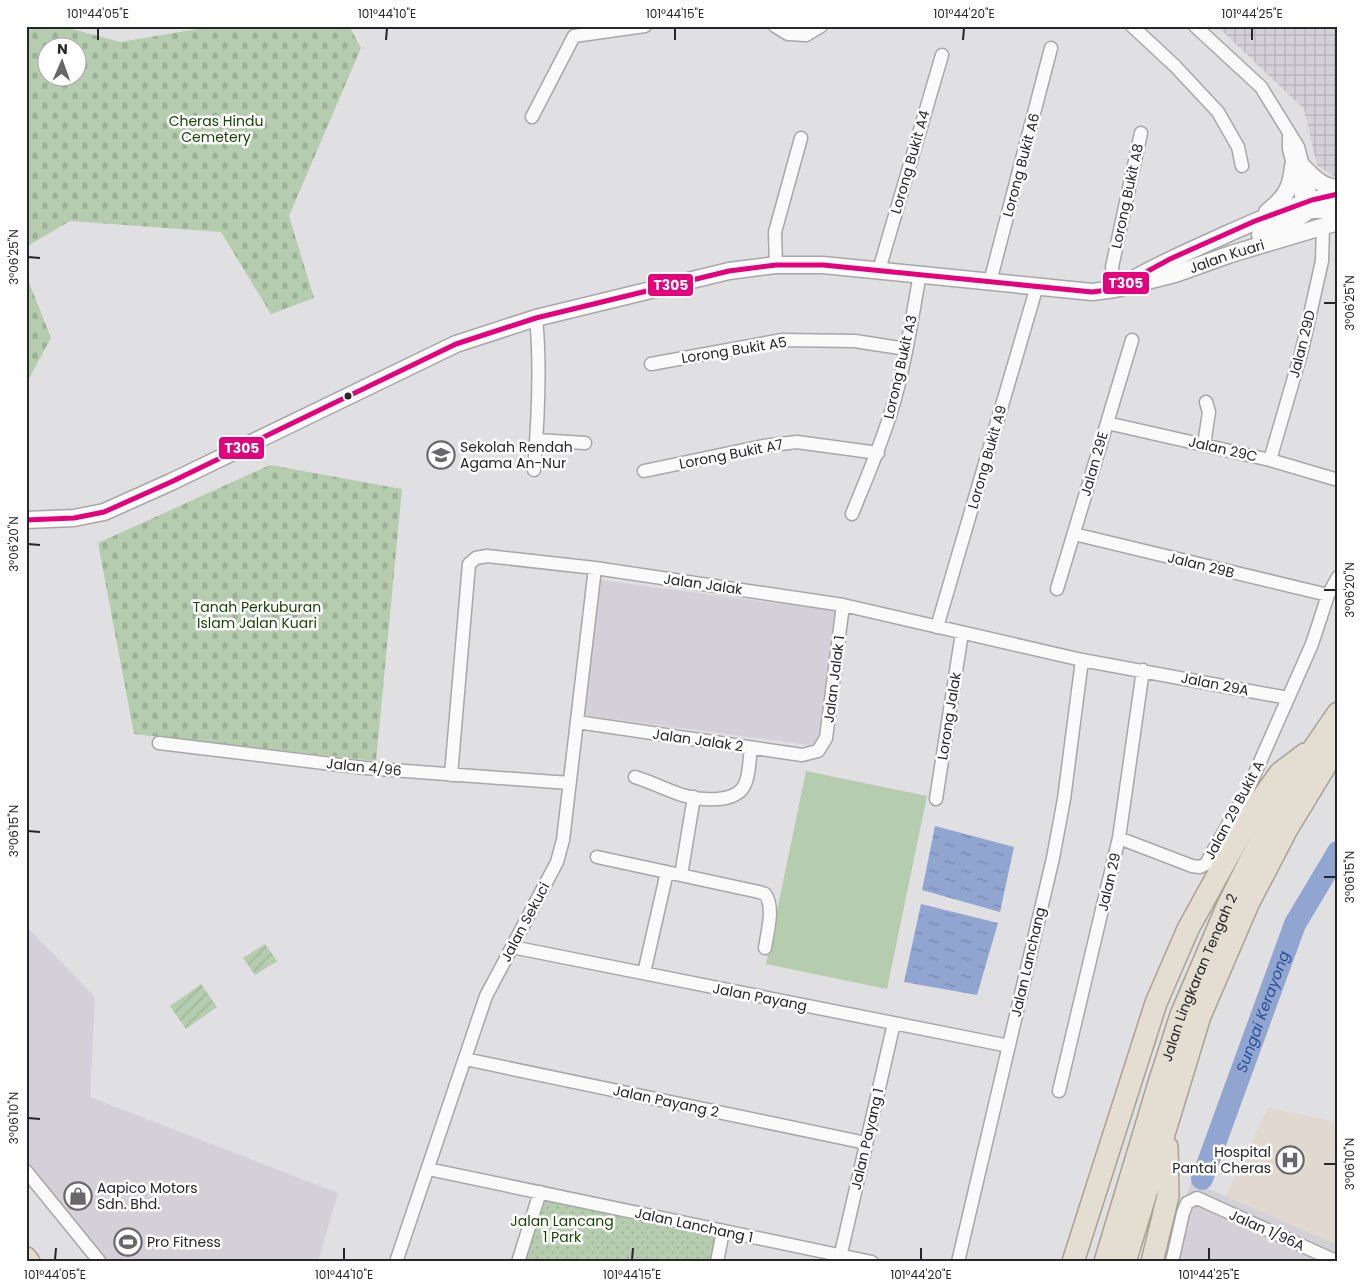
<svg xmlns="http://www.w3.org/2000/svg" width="1364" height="1288" viewBox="0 0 1364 1288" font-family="Poppins,sans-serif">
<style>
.built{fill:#d4d0d7}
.industrial{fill:url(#industrial-grid)}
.medical{fill:#e1d9cf}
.grass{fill:#b5cdae}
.cemetery{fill:url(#cemetery-stones);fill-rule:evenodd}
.park{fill:url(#park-dots)}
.garden{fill:url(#garden-furrows)}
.water{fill:url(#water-ripples)}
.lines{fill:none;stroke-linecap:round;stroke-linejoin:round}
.river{stroke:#90a6d1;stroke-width:22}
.minor-casing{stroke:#a8a7a8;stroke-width:15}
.tertiary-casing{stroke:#a8a7a8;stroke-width:19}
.trunk-casing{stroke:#aaa192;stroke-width:24}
.minor{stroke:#fafafa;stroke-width:12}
.tertiary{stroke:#fafafa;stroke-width:16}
.trunk{stroke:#e4ddd2;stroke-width:21}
.bus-1-casing{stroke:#fff;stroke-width:9}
.bus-1{stroke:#e5007d;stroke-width:5}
.ticks{fill:none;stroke:#272628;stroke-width:2}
.bus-dot{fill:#272628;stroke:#fff;stroke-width:2}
.labels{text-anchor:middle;stroke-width:5;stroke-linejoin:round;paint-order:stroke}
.park-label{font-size:14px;fill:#184404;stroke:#fff}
.street-label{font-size:14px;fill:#272628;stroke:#fff}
.poi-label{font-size:14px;fill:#272628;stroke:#fff;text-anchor:start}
.water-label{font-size:15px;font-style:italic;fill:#2b4f99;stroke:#fff}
.line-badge{stroke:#fff;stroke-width:2}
.badge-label{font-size:14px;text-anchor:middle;font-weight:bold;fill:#fff}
.neatline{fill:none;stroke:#272628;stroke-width:2}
.ticks-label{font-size:12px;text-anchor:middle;fill:#272628}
</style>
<defs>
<pattern id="industrial-grid" width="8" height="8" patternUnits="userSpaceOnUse" patternTransform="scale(1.25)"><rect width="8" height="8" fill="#d4d0d7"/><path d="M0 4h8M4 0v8" fill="none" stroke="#b6b2b9"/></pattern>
<pattern id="cemetery-stones" width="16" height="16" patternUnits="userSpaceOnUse" patternTransform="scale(1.25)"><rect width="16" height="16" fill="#b5cdae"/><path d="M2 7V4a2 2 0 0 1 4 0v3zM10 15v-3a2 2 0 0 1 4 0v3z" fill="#9cb096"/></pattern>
<pattern id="park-dots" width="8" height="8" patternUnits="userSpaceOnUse" patternTransform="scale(1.25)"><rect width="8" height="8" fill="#b5cdae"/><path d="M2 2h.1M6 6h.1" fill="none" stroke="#9cb096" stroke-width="1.8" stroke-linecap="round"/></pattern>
<pattern id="garden-furrows" width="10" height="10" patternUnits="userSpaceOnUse" patternTransform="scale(1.25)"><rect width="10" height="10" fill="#b5cdae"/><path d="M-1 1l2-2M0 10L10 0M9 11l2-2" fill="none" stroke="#9cb096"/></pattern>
<pattern id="water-ripples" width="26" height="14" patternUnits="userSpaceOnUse" patternTransform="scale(1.25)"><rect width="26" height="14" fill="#90a6d1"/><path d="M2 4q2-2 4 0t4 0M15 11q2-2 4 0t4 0" fill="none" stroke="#7687aa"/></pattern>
</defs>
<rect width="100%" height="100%" fill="#e0dfe1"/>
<!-- built -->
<path class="built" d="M 600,580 L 835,611 L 817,746 L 582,715 Z
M 26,926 L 95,997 L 90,1097 L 338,1193 L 318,1262 L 105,1262 L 26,1162 Z
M 1191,1181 L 1338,1245 L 1338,1262 L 1167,1262 Z"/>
<!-- industrial -->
<path class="industrial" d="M 1217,26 L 1338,26 L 1338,179 L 1317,165 L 1304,109 Z"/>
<!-- medical -->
<path class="medical" d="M 1268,1107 L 1338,1123 L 1338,1245 L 1226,1196 Z"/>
<!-- grass -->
<path class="grass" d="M 806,771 L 927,796 L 887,989 L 766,964 Z"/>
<!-- cemetery -->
<path class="cemetery" d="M 26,26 L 61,26 L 120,42 L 216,26 L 349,26 L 361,48 L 289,216 L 314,298 L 271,314 L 221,232 L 70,221 L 26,247 ZM 48,48 L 78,48 L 78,78 L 48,78 Z
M 26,275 L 51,338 L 26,384 Z
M 270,465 L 402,489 L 376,761 L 134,734 L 98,543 Z"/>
<!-- park -->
<path class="park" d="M 540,1192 L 723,1231 L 717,1262 L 518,1262 Z"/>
<!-- garden -->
<path class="garden" d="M 265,944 L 277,961 L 255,975 L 243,958 Z
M 201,984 L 217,1007 L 186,1029 L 170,1006 Z"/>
<!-- water -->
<path class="water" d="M 935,826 L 1014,847 L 1000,912 L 922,890 Z
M 921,904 L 998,923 L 977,995 L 904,982 Z"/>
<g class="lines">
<!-- river -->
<path class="river" id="s1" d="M 1202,1179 L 1295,924 L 1338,852"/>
<!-- minor casing -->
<g class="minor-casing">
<path id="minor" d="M 775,26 L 788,34 L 806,35 L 821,26
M 1132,26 L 1175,66 L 1218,112 L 1238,147 L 1242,166
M 1195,26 L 1261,87 L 1298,147 L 1312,200
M 532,117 L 574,36 L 645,26
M 1289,134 L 1289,149 L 1303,203
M 776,265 L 775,232 L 801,138
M 879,270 L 942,55
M 990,282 L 1051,48
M 1115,289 L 1112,267 L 1141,133
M 651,364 L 782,340 L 855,341 L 906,349
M 1107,423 L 1270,460 L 1338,480
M 537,440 L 585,443
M 1204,445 L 1209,412 L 1206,402
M 1270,460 L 1302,350 L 1322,261 L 1323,226
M 534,470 C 538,421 541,366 536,318
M 644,471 L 763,446 L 797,442 L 878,453
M 852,514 C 867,477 883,441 894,402 C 906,361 912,317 920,274
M 1074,534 L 1328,595
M 1057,589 L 1132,340
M 937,627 L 1037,286
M 577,722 L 802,755 L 818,751 L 826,738 L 843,605
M 159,743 L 365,768 L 569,783
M 451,775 L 469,564 L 476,558 L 487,556 L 595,568 L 843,605 L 1082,660 L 1288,698
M 635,777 C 651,782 667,790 682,795 C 699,800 734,804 744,786 C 750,776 749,759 751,748
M 936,799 L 962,633
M 1119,838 L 1192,866 L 1200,867 L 1206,864 L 1248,789 L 1312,644 L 1328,595 L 1338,577
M 597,857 L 759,892 L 765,894 C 775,907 767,933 765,948
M 681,875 L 694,797
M 512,947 L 1009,1046
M 644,973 L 667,872
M 465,1059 L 866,1143
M 1059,1091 L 1119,838 L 1143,670
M 428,1169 L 872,1262
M 26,1171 L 100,1262
M 396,1262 L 486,996 L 557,862 L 563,840 L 595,568
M 518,1262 L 540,1192
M 717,1262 L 723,1231
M 839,1262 L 894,1023
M 958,1262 L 1053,858 L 1064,799 L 1082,660
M 1172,1262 L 1183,1213 L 1187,1203 L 1197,1198 L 1338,1262"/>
</g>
<!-- tertiary casing -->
<g class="tertiary-casing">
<g id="tertiary">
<path d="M 1303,167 C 1314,178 1322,187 1338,188"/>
<path d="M 1303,203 L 1309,210 L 1338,210"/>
<path d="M 1267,212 C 1285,198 1291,189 1293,166"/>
<path d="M 1260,235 L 1293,222 L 1309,210 L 1312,200"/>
<path d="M 1137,277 C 1166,261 1196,248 1227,234 C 1263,218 1299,202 1338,194"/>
<path id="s2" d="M 26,520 L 74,518 L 104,512 L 171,482 L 456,344 L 536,318 L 729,271 L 776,265 L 823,265 L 1092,292 L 1115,289 L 1175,274 L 1231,254 L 1338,222"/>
</g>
</g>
<!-- trunk casing -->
<g class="trunk-casing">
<g id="trunk">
<path d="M 26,1258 L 29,1262"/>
<path d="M 1073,1262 L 1156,1003 L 1188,929 L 1253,811 L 1280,773 L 1305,754"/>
<path id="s3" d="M 1105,1262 L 1159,1083 L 1181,1015 L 1227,907 L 1272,817 L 1314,748 L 1338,713"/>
<path d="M 1125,1262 L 1200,1016 L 1248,904 L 1287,829 L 1338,745"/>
<path d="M 1152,1262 L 1168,1196 L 1167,1147"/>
</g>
</g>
<!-- minor -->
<use href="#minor" class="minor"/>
<!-- tertiary -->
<use href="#tertiary" class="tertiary"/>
<!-- trunk -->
<use href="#trunk" class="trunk"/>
<!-- bus-1 casing -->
<g class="bus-1-casing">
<path id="bus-1" d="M 26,520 L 74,518 L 104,512 L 171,482 L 456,344 L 536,318 L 729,271 L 776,265 L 823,265 L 1092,292 L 1115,289 L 1170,259 L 1255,221 L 1312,200 L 1338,194"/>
</g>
<!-- bus-1 -->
<use href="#bus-1" class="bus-1"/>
</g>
<!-- ticks -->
<path class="ticks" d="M 98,40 L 98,28M 386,40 L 387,28M 675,40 L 675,28M 963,40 L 964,28M 1252,40 L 1252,28M 28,257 L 40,258M 1324,303 L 1336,303M 28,544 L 40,545M 1324,590 L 1336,590M 28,831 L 40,832M 1324,877 L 1336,877M 28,1118 L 40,1119M 1324,1164 L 1336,1164M 55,1260 L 56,1248M 344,1260 L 344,1248M 632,1260 L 633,1248M 921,1260 L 921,1248M 1209,1260 L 1209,1248"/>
<!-- icons -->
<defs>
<g id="school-ring" transform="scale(1.4375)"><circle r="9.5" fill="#fff" stroke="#686769" stroke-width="1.5"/><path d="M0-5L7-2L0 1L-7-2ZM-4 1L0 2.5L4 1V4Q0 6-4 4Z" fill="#686769"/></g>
<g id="hospital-ring" transform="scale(1.4375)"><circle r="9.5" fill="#fff" stroke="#686769" stroke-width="1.5"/><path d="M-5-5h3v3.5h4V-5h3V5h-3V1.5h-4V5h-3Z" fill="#686769"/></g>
<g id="shop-ring" transform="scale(1.4375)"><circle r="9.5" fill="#fff" stroke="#686769" stroke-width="1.5"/><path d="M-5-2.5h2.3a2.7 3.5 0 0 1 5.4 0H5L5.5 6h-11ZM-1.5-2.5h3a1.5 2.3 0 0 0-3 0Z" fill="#686769"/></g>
<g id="stadium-ring" transform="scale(1.4375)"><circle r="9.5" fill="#fff" stroke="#686769" stroke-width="1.5"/><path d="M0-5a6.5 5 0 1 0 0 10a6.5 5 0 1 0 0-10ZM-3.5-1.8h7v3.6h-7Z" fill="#686769"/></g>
</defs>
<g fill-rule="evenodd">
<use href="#school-ring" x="441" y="455"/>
<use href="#hospital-ring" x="1290" y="1160"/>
<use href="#shop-ring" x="78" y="1196"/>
<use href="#stadium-ring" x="128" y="1242"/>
</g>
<!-- markers -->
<circle class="bus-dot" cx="348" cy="396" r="4.5"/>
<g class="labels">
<!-- park labels -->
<g class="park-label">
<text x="216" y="126">Cheras Hindu<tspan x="216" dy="16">Cemetery</tspan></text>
<text x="257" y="612">Tanah Perkuburan<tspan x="257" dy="16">Islam Jalan Kuari</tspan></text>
<text x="562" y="1226">Jalan Lancang<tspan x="562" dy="16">1 Park</tspan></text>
</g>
<!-- street labels -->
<g class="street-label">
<text transform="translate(910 162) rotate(-74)" y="5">Lorong Bukit A4</text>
<text transform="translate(1021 165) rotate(-75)" y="5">Lorong Bukit A6</text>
<text transform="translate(1127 196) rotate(-78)" y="5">Lorong Bukit A8</text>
<text dy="5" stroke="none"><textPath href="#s2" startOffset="1256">Jalan Kuari</textPath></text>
<text transform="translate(1302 344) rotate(-76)" y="5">Jalan 29D</text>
<text transform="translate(734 350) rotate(-9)" y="5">Lorong Bukit A5</text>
<text transform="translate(900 367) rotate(-77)" y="5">Lorong Bukit A3</text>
<text transform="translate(1223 449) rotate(13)" y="5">Jalan 29C</text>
<text transform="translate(731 454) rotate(-11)" y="5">Lorong Bukit A7</text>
<text transform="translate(987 457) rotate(-74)" y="5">Lorong Bukit A9</text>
<text transform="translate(1094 464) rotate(-74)" y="5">Jalan 29E</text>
<text transform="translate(1201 565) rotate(14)" y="5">Jalan 29B</text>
<text transform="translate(703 584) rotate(8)" y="5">Jalan Jalak</text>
<text transform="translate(834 679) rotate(-83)" y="5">Jalan Jalak 1</text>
<text transform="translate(1215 684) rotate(11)" y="5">Jalan 29A</text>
<text transform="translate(949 716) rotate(-81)" y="5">Lorong Jalak</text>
<text transform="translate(698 740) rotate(8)" y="5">Jalan Jalak 2</text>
<text transform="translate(364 767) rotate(6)" y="5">Jalan 4/96</text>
<text transform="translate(1234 810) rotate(-62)" y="5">Jalan 29 Bukit A</text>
<text transform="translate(1109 882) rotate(-77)" y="5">Jalan 29</text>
<text transform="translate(525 922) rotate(-62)" y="5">Jalan Sekuci</text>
<text transform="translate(1028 962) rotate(-77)" y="5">Jalan Lanchang</text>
<text dy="5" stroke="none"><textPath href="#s3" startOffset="300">Jalan Lingkaran Tengah 2</textPath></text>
<text transform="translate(760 997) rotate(11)" y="5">Jalan Payang</text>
<text transform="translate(666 1101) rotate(12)" y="5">Jalan Payang 2</text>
<text transform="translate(867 1139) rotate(-77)" y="5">Jalan Payang 1</text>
<text transform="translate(694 1225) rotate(12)" y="5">Jalan Lanchang 1</text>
<text transform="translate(1267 1230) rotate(24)" y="5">Jalan 1/96A</text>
</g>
<!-- poi labels -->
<g class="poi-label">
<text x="460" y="452">Sekolah Rendah<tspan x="460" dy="16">Agama An-Nur</tspan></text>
<text x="1271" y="1157" text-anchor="end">Hospital<tspan x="1271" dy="16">Pantai Cheras</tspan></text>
<text x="97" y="1193">Aapico Motors<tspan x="97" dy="16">Sdn. Bhd.</tspan></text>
<text x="147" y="1247">Pro Fitness</text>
</g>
<!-- water labels -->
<g class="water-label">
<text dy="5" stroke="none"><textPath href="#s1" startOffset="178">Sungai Kerayong</textPath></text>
</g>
</g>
<g class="line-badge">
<rect x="1102" y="271" width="48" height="24" rx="5" fill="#e5007d"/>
<rect x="647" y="273" width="47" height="24" rx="5" fill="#e5007d"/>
<rect x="218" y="436" width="47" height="24" rx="5" fill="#e5007d"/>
</g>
<g class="badge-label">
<text x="1126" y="288">T305</text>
<text x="671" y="290">T305</text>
<text x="242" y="453">T305</text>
</g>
<!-- border -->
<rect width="1364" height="1288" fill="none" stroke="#ffffff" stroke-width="55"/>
<!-- north arrow -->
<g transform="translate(62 62) rotate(2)"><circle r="24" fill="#ffffff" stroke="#a9a8a9"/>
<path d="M0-4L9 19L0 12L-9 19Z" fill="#686769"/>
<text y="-8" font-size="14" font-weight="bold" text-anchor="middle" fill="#272628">N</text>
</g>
<rect x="28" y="28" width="1308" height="1232" class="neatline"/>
<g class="ticks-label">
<text x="98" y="18">101°44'05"E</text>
<text x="387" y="18">101°44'10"E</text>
<text x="675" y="18">101°44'15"E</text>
<text x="964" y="18">101°44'20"E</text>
<text x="1252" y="18">101°44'25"E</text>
<text transform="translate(14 257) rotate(-90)" y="4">3°06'25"N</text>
<text transform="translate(1350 303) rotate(-90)" y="4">3°06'25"N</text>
<text transform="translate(14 544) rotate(-90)" y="4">3°06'20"N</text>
<text transform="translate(1350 590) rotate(-90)" y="4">3°06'20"N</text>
<text transform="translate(14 831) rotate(-90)" y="4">3°06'15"N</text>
<text transform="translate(1350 877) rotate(-90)" y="4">3°06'15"N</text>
<text transform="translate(14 1118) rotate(-90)" y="4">3°06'10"N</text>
<text transform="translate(1350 1164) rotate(-90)" y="4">3°06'10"N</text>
<text x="55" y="1279">101°44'05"E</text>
<text x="344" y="1279">101°44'10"E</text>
<text x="632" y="1279">101°44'15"E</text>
<text x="921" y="1279">101°44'20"E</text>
<text x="1209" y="1279">101°44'25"E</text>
</g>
</svg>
